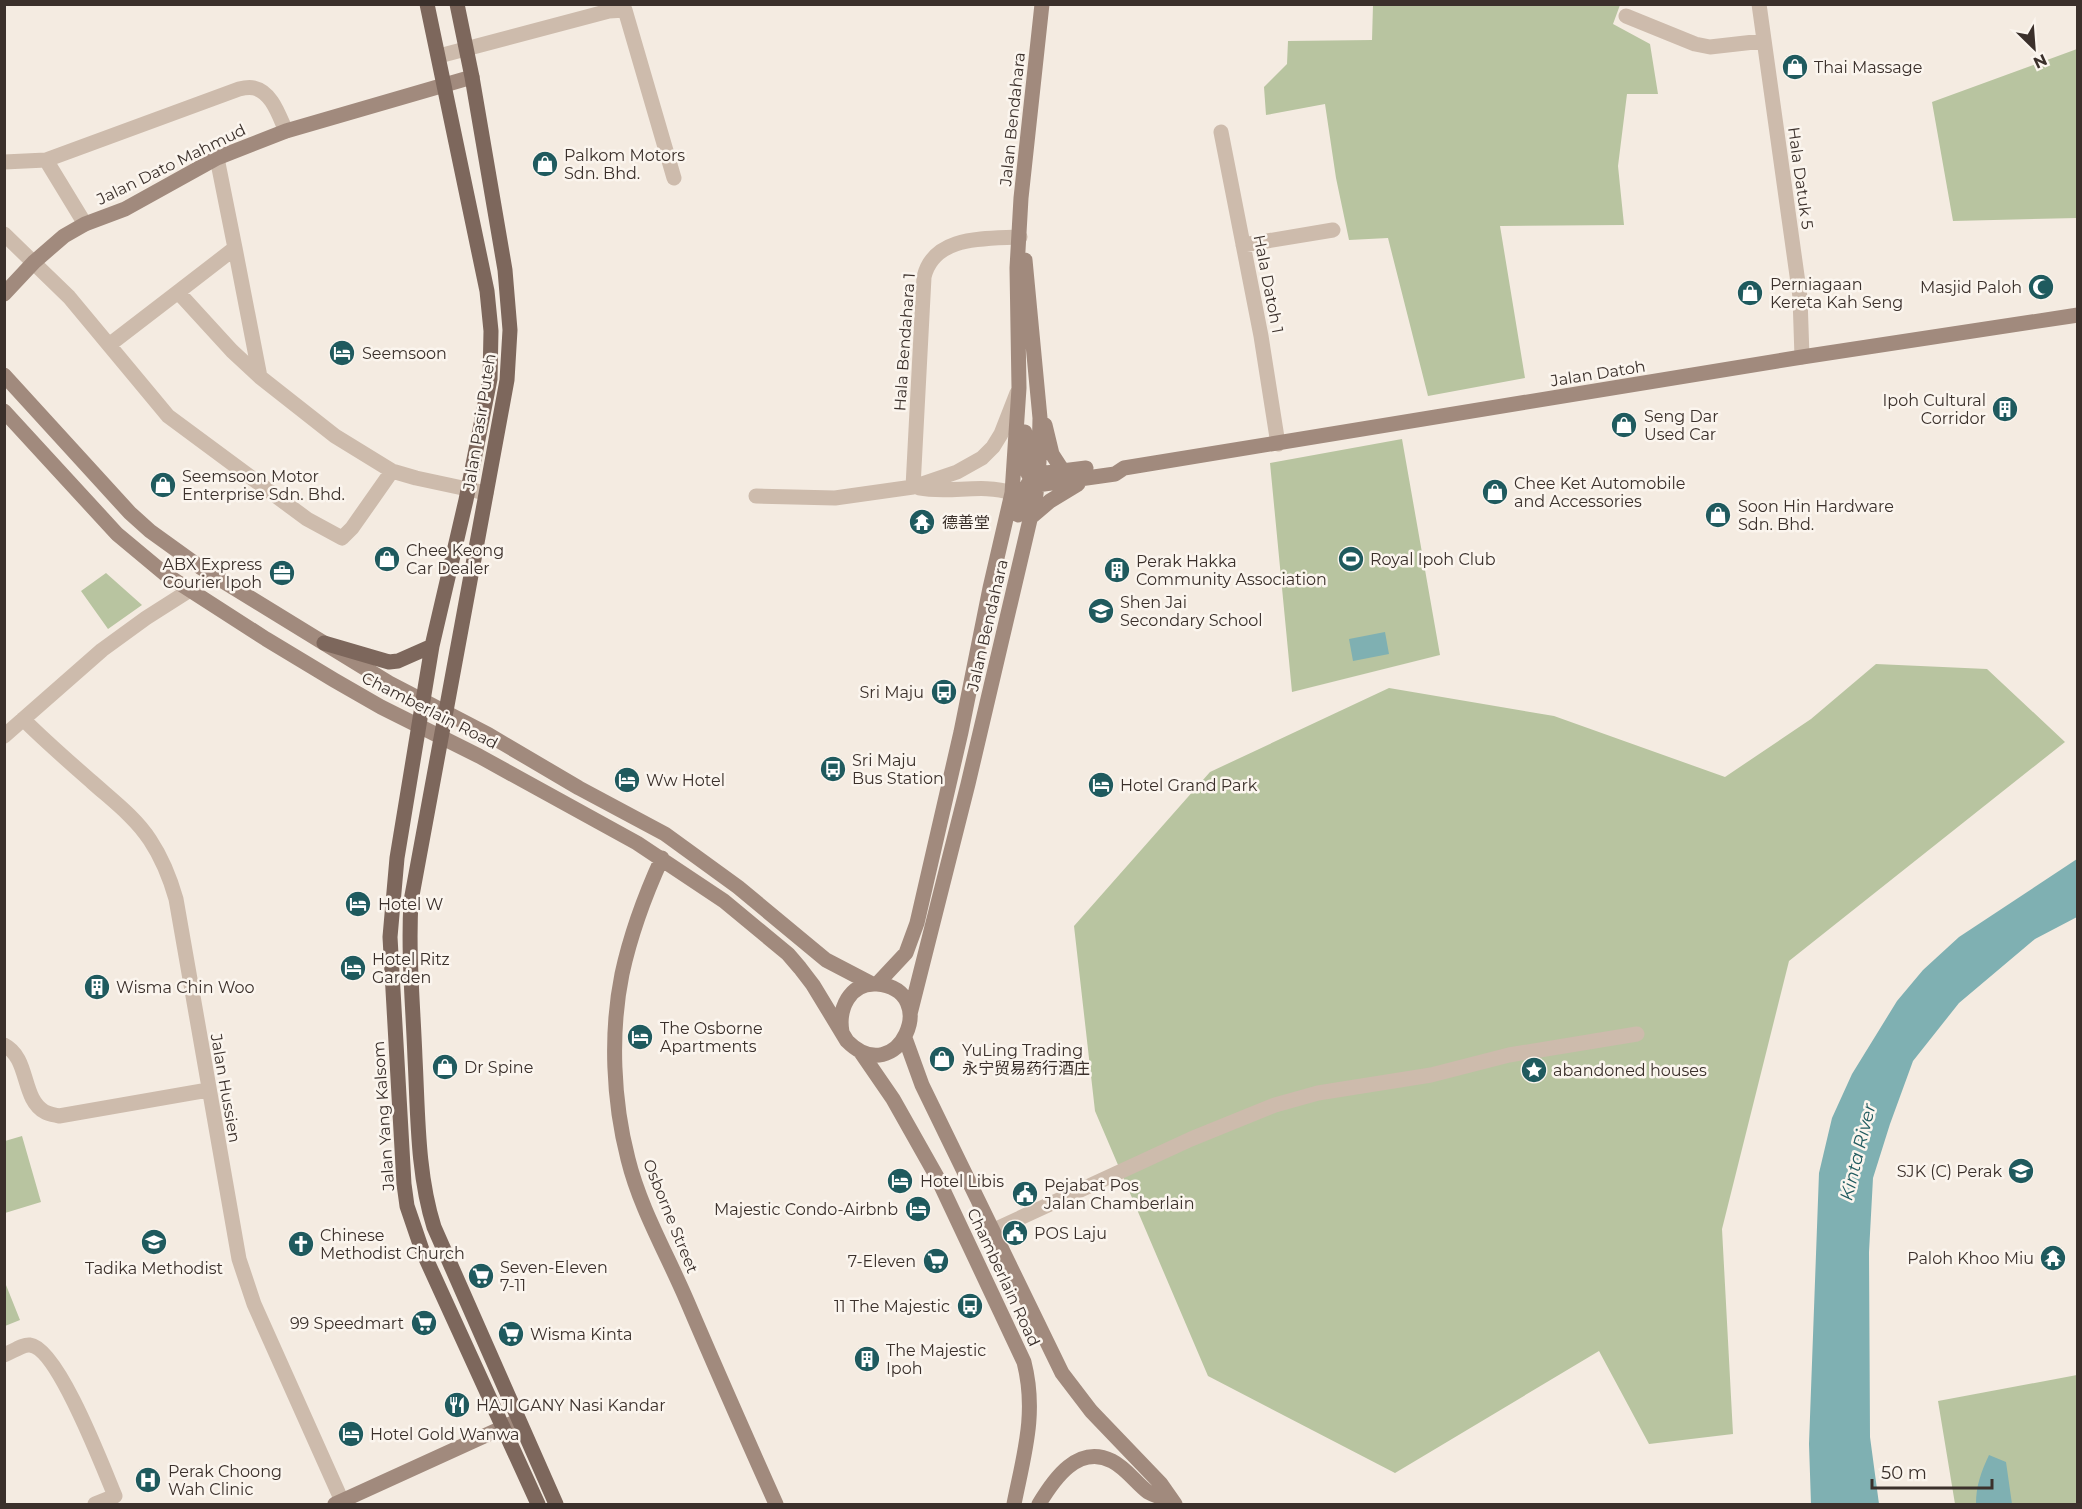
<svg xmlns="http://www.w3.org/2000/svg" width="2082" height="1509" viewBox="0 0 2082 1509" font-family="Montserrat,'Noto Sans SC',sans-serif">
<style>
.green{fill:#b8c4a0}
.water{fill:#7fb0b2}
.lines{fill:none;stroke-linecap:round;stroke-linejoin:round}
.street{stroke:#cdbbac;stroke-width:15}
.secondary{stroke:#a18a7d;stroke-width:15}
.primary{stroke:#7d675c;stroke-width:15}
.labels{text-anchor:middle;stroke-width:5;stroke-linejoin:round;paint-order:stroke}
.poi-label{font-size:16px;fill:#3b302b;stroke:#fbf5ee;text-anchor:start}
.street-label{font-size:16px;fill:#3b302b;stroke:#fbf5ee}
.water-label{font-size:18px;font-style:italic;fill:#1f5a5e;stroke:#fbf5ee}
</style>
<rect width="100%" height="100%" fill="#f4ebe1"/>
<!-- green -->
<path class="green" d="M 1620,5 L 1613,24 L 1650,44 L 1658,94 L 1627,94 L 1618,166 L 1624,225 L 1500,226 L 1525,378 L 1428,396 L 1388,238 L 1349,240 L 1336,178 L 1325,104 L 1266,115 L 1264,87 L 1287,64 L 1288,41 L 1372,40 L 1373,5 Z
M 2077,49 L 2077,218 L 1953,221 L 1932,102 Z
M 1402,439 L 1440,655 L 1292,692 L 1270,463 Z
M 106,573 L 142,605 L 108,629 L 81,591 Z
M 1876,664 L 1987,669 L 2065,742 L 1789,961 L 1722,1229 L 1733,1434 L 1649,1444 L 1599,1351 L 1395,1473 L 1208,1376 L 1095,1111 L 1074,926 L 1210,772 L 1389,688 L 1554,716 L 1725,777 L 1811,719 Z
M 22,1136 L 41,1202 L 5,1213 L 5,1141 Z
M 4,1280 L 20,1320 L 5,1326 L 4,1326 Z
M 2077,1375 L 2077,1504 L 1955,1504 L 1938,1401 Z"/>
<!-- water -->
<path class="water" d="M 1385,632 L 1389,654 L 1353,661 L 1349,639 Z
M 2077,859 L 2077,917 L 2035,939 L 1959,1003 L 1913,1061 L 1890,1124 L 1873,1178 L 1869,1252 L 1870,1437 L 1879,1504 L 1811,1504 L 1809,1444 L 1819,1173 L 1832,1118 L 1852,1074 L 1897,1001 L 1923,970 L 1959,937 Z
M 1989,1455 L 2006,1462 L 2012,1504 L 1976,1504 C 1976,1486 1981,1472 1989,1455 Z"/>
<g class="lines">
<!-- street -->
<path class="street" d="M 1759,4 L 1800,297 L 1802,357
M 1626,16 L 1695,44 L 1710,47 L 1763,41
M 439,56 L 609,11 L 625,10 L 674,178
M 1221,132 L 1261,336 L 1278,444
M 217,158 L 235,248 L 178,292 L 232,351 L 260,377 L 335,436 L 392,471 L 416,478 L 486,493
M 46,160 L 85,224
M 4,162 L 46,160 L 239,89 C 243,88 250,87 254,88 C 272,92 279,116 286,131
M 4,234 L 69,297 L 168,416 L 307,519 L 342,538 L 352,528 L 392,471
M 1243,245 L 1333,230
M 235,248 L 260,377
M 109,345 L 178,292
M 913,487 L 924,277 C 934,235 985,239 1020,237
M 919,488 C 950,494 982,483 1012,493
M 756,496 L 835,498 L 913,487 L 957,472 L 982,458 L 993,447 L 1001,434 L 1017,393
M 23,719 C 45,741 68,761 92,782 C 112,800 135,817 150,840 C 162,858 170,878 176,899 L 239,1259 L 254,1304 L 342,1501
M 4,736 L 102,650 L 146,618 L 190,590
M 4,1045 C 30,1058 21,1099 45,1112 C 49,1114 55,1115 59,1116 L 208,1090
M 994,1230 L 1191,1139 L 1275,1105 L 1318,1093 L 1431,1075 L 1509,1055 L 1637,1034
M 4,1355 C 12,1352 23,1344 30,1345 C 58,1348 104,1470 115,1496 L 95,1504"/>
<!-- secondary -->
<path class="secondary" d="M 4,294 L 34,262 L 64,236 L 85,224 L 125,209 L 217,158 L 286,131 L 472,77
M 4,375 L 130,513 L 150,531 L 200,567 L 389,683 L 489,735 L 579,788 L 665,834 L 738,887 L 826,960 L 872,984
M 4,411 L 117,534 L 165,574 L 266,639 L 334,680 L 381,707 L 479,756 L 637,843 L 724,901 L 788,954 L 800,968 L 813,985 L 847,1041 C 898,1092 943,990 877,984 C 849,982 838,1010 842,1032
M 1045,425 L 1052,454 L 1063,471
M 1025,432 C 1027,450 1020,473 1037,485
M 1038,474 L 1086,468
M 1037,485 L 1115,474 L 1124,468 L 1802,357 L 2078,315
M 1018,515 C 1021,501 1024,482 1038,474
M 1030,518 L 1050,501 L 1078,484
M 662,858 C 646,893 630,937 622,974 C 610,1033 613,1101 628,1159 C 640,1208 667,1254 687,1301 C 716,1369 746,1437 776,1504
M 877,984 L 906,953 L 917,923 L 961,732 L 990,588 L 1012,493 L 1019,388 L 1017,268 L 1021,198 L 1042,4
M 910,1014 L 968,784 L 1036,494 L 1039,462 L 1040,418 L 1025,260
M 905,1038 L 922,1085 L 1062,1373 L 1091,1411 L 1161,1484 L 1175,1504
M 860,1051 L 893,1099 L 937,1177 L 1024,1362 C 1037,1413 1024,1454 1014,1504
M 335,1504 L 515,1422
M 1039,1504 C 1054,1479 1078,1444 1112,1461 C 1126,1468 1136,1483 1148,1492 C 1155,1496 1163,1498 1170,1500"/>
<!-- primary -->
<path class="primary" d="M 427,4 L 487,291 L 491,331 L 490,379 L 466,500 L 432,646 L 397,858 L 390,937 L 404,1184 L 407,1206 L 422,1250 L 538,1504
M 457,4 L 472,77 L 505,270 L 510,330 L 507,380 L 411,901 C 408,954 413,1006 415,1058 C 418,1114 417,1173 434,1227 L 556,1504
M 324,643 L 389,662 L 398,661 L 432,646"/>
</g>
<!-- icons -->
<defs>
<g id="shop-disc" transform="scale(1.35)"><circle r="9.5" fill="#1f5a5e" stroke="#fbf5ee"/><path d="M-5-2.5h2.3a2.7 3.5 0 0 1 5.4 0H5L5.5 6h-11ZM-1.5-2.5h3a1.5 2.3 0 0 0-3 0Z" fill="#fff"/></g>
<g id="mosque-disc" transform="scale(1.35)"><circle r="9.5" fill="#1f5a5e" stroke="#fbf5ee"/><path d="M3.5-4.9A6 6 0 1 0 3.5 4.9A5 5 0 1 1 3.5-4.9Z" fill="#fff"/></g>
<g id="hotel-disc" transform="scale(1.35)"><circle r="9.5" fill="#1f5a5e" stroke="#fbf5ee"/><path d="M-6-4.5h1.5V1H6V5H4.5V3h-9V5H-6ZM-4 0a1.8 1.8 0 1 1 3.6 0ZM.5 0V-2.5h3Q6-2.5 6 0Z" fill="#fff"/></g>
<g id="building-disc" transform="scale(1.35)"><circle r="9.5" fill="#1f5a5e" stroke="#fbf5ee"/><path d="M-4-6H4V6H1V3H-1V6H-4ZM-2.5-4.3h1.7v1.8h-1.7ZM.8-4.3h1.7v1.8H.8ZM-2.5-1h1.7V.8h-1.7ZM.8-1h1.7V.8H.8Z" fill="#fff"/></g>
<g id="temple-disc" transform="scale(1.35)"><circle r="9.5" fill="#1f5a5e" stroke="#fbf5ee"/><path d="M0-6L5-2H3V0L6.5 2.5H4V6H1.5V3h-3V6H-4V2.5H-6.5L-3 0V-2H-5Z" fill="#fff"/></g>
<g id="stadium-disc" transform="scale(1.35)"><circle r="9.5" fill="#1f5a5e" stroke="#fbf5ee"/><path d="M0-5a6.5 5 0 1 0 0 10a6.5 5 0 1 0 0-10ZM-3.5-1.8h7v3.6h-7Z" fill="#fff"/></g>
<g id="office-disc" transform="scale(1.35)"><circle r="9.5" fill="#1f5a5e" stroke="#fbf5ee"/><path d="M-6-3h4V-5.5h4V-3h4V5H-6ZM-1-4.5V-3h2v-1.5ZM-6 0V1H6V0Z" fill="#fff"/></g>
<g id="school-disc" transform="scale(1.35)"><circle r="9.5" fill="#1f5a5e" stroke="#fbf5ee"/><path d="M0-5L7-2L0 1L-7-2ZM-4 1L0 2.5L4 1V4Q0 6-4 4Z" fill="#fff"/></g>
<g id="bus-disc" transform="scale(1.35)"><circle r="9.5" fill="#1f5a5e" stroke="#fbf5ee"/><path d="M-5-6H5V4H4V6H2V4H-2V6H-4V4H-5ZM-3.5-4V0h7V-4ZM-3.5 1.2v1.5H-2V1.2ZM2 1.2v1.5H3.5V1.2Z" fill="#fff"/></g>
<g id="sight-disc" transform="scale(1.35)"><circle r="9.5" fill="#1f5a5e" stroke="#fbf5ee"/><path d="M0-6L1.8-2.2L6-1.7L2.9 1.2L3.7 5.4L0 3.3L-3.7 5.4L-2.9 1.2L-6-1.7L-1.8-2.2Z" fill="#fff"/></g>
<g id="civic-disc" transform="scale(1.35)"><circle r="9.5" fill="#1f5a5e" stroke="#fbf5ee"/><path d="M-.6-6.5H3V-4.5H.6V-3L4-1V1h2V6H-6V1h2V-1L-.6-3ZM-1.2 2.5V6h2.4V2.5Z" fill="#fff"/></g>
<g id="church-disc" transform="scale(1.35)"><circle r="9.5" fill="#1f5a5e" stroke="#fbf5ee"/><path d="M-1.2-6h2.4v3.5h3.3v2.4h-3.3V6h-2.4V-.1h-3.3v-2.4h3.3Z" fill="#fff"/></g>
<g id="supermarket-disc" transform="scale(1.35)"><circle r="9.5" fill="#1f5a5e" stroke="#fbf5ee"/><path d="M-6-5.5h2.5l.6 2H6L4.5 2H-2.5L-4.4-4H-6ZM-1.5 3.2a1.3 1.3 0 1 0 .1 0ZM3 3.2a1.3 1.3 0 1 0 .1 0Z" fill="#fff"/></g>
<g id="restaurant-disc" transform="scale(1.35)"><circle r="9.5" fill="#1f5a5e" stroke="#fbf5ee"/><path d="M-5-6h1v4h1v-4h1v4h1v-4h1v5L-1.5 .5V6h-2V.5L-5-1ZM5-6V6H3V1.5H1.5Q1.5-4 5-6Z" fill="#fff"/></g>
<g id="hospital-disc" transform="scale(1.35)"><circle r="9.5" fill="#1f5a5e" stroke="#fbf5ee"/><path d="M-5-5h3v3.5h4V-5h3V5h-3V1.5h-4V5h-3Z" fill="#fff"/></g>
</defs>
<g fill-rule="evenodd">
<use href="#shop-disc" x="1795" y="67"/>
<use href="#shop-disc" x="545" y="164"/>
<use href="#mosque-disc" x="2041" y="287"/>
<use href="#shop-disc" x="1750" y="293"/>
<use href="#hotel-disc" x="342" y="353"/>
<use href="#building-disc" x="2005" y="409"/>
<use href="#shop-disc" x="1624" y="425"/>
<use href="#shop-disc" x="163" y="485"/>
<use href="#shop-disc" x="1495" y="492"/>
<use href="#shop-disc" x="1718" y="515"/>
<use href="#temple-disc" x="922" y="522"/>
<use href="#shop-disc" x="387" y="559"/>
<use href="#stadium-disc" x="1351" y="559"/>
<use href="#building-disc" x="1117" y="570"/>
<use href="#office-disc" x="282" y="573"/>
<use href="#school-disc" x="1101" y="611"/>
<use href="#bus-disc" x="944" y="692"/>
<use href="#bus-disc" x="833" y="769"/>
<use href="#hotel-disc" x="627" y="780"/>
<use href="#hotel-disc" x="1101" y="785"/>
<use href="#hotel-disc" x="358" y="904"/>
<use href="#hotel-disc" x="353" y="968"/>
<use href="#building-disc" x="97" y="987"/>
<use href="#hotel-disc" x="640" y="1037"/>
<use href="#shop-disc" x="942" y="1059"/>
<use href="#shop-disc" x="445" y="1067"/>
<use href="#sight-disc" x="1534" y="1070"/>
<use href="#school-disc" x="2021" y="1171"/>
<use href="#hotel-disc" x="900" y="1181"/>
<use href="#civic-disc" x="1025" y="1194"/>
<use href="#hotel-disc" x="918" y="1209"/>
<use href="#civic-disc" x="1015" y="1233"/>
<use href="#school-disc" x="154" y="1242"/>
<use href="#church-disc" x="301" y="1244"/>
<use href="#temple-disc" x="2053" y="1258"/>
<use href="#supermarket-disc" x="936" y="1261"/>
<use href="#supermarket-disc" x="481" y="1276"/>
<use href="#bus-disc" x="970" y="1306"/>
<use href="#supermarket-disc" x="424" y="1323"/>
<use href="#supermarket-disc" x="511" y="1334"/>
<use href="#building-disc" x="867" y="1359"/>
<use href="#restaurant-disc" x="457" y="1405"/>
<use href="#hotel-disc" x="351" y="1434"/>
<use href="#hospital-disc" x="148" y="1480"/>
</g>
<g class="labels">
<!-- poi labels -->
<g class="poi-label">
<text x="1814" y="73">Thai Massage</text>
<text x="564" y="161">Palkom Motors<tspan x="564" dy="18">Sdn. Bhd.</tspan></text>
<text x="1770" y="290">Perniagaan<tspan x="1770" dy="18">Kereta Kah Seng</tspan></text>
<text x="2022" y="293" text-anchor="end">Masjid Paloh</text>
<text x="362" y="359">Seemsoon</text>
<text x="1986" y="406" text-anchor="end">Ipoh Cultural<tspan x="1986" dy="18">Corridor</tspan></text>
<text x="1644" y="422">Seng Dar<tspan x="1644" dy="18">Used Car</tspan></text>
<text x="182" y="482">Seemsoon Motor<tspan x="182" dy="18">Enterprise Sdn. Bhd.</tspan></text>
<text x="1514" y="489">Chee Ket Automobile<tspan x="1514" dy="18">and Accessories</tspan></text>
<text x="1738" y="512">Soon Hin Hardware<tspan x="1738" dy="18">Sdn. Bhd.</tspan></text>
<text x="942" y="528">德善堂</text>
<text x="406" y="556">Chee Keong<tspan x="406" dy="18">Car Dealer</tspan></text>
<text x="1370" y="565">Royal Ipoh Club</text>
<text x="1136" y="567">Perak Hakka<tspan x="1136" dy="18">Community Association</tspan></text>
<text x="262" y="570" text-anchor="end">ABX Express<tspan x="262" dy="18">Courier Ipoh</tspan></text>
<text x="1120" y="608">Shen Jai<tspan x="1120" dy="18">Secondary School</tspan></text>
<text x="924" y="698" text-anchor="end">Sri Maju</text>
<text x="852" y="766">Sri Maju<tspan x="852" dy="18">Bus Station</tspan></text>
<text x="646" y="786">Ww Hotel</text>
<text x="1120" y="791">Hotel Grand Park</text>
<text x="378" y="910">Hotel W</text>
<text x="372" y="965">Hotel Ritz<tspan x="372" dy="18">Garden</tspan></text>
<text x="116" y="993">Wisma Chin Woo</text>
<text x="660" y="1034">The Osborne<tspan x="660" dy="18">Apartments</tspan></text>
<text x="962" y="1056">YuLing Trading<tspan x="962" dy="18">永宁贸易药行酒庄</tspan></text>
<text x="464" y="1073">Dr Spine</text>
<text x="1553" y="1076">abandoned houses</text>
<text x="2002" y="1177" text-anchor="end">SJK (C) Perak</text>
<text x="920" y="1187">Hotel Libis</text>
<text x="1044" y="1191">Pejabat Pos<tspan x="1044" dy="18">Jalan Chamberlain</tspan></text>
<text x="898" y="1215" text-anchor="end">Majestic Condo-Airbnb</text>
<text x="1034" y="1239">POS Laju</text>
<text x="320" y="1241">Chinese<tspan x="320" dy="18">Methodist Church</tspan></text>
<text x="2034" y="1264" text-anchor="end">Paloh Khoo Miu</text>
<text x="916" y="1267" text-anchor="end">7-Eleven</text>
<text x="500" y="1273">Seven-Eleven<tspan x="500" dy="18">7-11</tspan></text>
<text x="154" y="1274" text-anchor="middle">Tadika Methodist</text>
<text x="950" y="1312" text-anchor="end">11 The Majestic</text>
<text x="404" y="1329" text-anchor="end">99 Speedmart</text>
<text x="530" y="1340">Wisma Kinta</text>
<text x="886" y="1356">The Majestic<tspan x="886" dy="18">Ipoh</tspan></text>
<text x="476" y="1411">HAJI GANY Nasi Kandar</text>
<text x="370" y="1440">Hotel Gold Wanwa</text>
<text x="168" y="1477">Perak Choong<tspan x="168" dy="18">Wah Clinic</tspan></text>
</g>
<!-- street labels -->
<g class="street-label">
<text transform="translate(1012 119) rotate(-84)" y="6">Jalan Bendahara</text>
<text transform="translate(171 164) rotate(-26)" y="6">Jalan Dato Mahmud</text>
<text transform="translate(1801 178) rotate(82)" y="6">Hala Datuk 5</text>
<text transform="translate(1269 284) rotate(79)" y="6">Hala Datoh 1</text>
<text transform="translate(904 342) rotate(-86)" y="6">Hala Bendahara 1</text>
<text transform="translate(1598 373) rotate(-9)" y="6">Jalan Datoh</text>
<text transform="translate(479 422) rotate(-81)" y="6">Jalan Pasir Puteh</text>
<text transform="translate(987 625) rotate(-77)" y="6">Jalan Bendahara</text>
<text transform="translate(430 710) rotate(27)" y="6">Chamberlain Road</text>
<text transform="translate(226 1088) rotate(80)" y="6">Jalan Hussien</text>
<text transform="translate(383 1116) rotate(-94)" y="6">Jalan Yang Kalsom</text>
<text transform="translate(671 1216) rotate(68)" y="6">Osborne Street</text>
<text transform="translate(1004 1277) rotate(65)" y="6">Chamberlain Road</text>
</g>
<!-- water labels -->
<g class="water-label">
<text transform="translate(1858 1152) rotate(-76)" y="6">Kinta River</text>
</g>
</g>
<!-- border -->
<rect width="2082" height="1509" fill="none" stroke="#3b302b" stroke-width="12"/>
<!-- north arrow -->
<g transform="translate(2034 48) rotate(155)" stroke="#fbf5ee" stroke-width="4.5" paint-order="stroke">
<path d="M0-4.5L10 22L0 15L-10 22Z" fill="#3b302b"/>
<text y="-9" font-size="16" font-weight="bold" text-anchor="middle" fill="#3b302b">N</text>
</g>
<!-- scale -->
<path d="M1872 1479v9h120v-9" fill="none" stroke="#3b302b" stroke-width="3"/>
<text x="1881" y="1479" font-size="18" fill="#3b302b" stroke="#fbf5ee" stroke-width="4.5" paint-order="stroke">50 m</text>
</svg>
